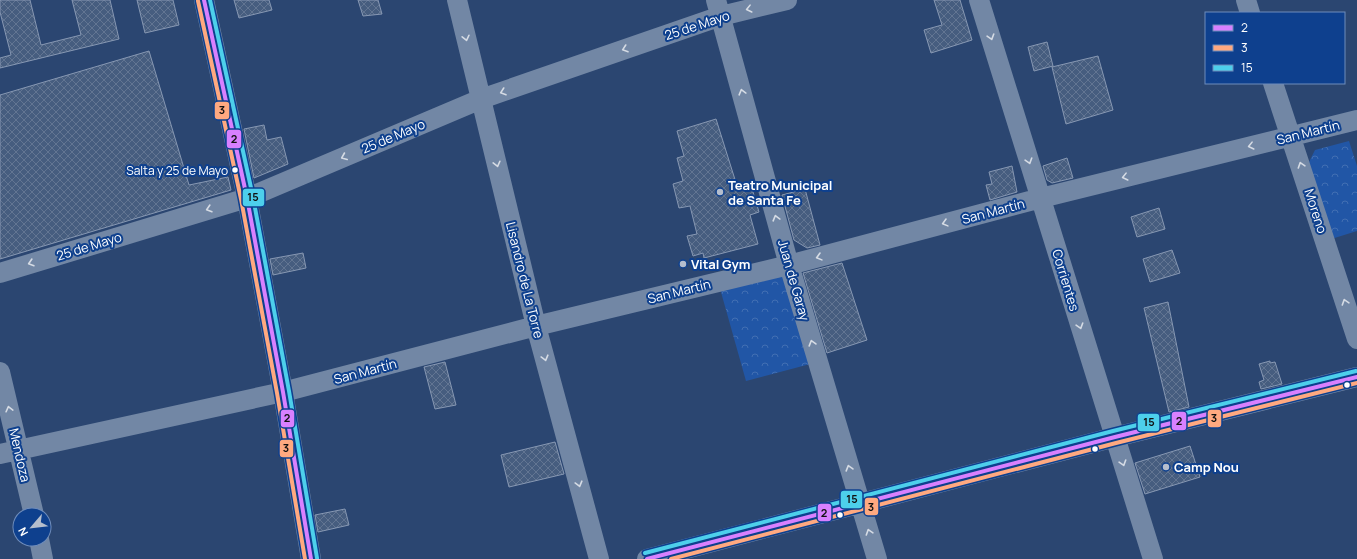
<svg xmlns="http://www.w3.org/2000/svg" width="1357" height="559" viewBox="0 0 1357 559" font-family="Manrope,sans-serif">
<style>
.forest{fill:url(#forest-crowns)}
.building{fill:url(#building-cross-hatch);stroke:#8798b3}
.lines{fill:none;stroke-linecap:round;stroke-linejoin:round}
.minor{stroke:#7287a5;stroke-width:20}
.bus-1-casing{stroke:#0e408e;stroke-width:7}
.bus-2-casing{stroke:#0e408e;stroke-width:7}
.bus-3-casing{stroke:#0e408e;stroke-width:7}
.bus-1{stroke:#d880ff;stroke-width:4}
.bus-2{stroke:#ffa980;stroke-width:4}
.bus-3{stroke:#4dcfeb;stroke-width:4}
.oneway{stroke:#d5dbe4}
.bus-dot{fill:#fff;stroke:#0e408e;stroke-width:1.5}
.poi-dot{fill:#b5becd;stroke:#0e408e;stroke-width:1.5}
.labels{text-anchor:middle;stroke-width:4;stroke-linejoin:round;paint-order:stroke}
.bus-label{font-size:12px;fill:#fff;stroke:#0e408e;text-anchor:end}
.street-label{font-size:13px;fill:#fff;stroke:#0e408e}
.poi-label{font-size:13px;font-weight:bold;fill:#fff;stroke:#0e408e;text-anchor:start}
.line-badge{stroke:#0e408e;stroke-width:1.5}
.pale-badge-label{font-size:11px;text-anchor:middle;font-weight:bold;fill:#111}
</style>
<defs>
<pattern id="forest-crowns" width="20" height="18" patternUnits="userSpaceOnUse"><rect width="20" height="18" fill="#2156a6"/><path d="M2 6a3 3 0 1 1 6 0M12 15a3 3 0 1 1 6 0" fill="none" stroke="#426fb3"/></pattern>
<pattern id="building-cross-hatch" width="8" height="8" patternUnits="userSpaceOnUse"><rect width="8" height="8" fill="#465d7f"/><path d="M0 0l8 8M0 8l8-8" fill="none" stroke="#627592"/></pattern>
</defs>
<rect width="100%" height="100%" fill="#2b4671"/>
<!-- forest -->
<path class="forest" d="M 1349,141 L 1357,166 L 1357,231 L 1328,240 L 1305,170 L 1315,150 Z
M 787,268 L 814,363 L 746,381 L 719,285 Z"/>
<!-- building -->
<path class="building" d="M 0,0 L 30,0 L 41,45 L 81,35 L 72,0 L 110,0 L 119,39 L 0,68 L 0,58 L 11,55 L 0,12 Z
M 137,0 L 173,0 L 179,25 L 145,33 Z
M 234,0 L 269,0 L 272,10 L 239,18 Z
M 358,0 L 378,0 L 382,14 L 363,16 Z
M 934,0 L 960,0 L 972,40 L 931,53 L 924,30 L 942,25 Z
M 1047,42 L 1053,66 L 1034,71 L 1028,47 Z
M 149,51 L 189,185 L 228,177 L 231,190 L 0,259 L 0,95 Z
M 1098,56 L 1113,110 L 1066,124 L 1052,67 Z
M 716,119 L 737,186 L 750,182 L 759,212 L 750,215 L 758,244 L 704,258 L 703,253 L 693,256 L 687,236 L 697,234 L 690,206 L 679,208 L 673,184 L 683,181 L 677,158 L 684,156 L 677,131 Z
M 264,125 L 267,140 L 281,137 L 288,164 L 254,178 L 244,129 Z
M 1067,158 L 1073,178 L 1052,183 L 1047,180 L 1043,166 Z
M 1012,166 L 1017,192 L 990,200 L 986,185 L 992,184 L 989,172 Z
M 805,189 L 820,245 L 807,248 L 794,240 L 782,195 Z
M 1159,208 L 1165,229 L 1137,237 L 1131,217 Z
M 1172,250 L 1180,273 L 1150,282 L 1143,259 Z
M 303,253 L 306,268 L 273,275 L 270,259 Z
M 842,263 L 867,340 L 827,353 L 803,273 Z
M 1168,302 L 1189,407 L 1169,412 L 1144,308 Z
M 1270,361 L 1270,363 L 1275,362 L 1282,384 L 1261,389 L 1259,382 L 1264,380 L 1259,364 Z
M 445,362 L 456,405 L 435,409 L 424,367 Z
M 555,442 L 564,474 L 509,487 L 501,455 Z
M 1190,446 L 1200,477 L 1145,494 L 1135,463 Z
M 345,509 L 349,525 L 318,532 L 315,515 Z"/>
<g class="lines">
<!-- minor -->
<path class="minor" d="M 204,0 L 247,198 L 283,392 L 311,559
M 457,0 L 536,326 L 599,559
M 716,0 L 789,265 L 877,559
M 979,0 L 1153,559
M 1246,0 L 1250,13
M 1273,83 L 1357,339
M 0,273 L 247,198 L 481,99 L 721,16 L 787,0
M 0,372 L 34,515
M 0,454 L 283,392 L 536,326 L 789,265 L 1041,198 L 1357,120
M 39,539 L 43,559
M 647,559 L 1115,437 L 1357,377"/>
<!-- bus-1 casing -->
<g class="bus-1-casing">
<path id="bus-1" d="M 204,0 L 247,198 L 283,392 L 311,559
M 647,559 L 1115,437 L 1357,377"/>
</g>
<!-- bus-2 casing -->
<g class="bus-2-casing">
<path id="bus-2" d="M 198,1 L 241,199 L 277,393 L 305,559
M 671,559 L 1116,443 L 1357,383"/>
</g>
<!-- bus-3 casing -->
<g class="bus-3-casing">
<path id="bus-3" d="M 210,0 L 253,197 L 289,391 L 317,558
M 645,553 L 1113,431 L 1356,371"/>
</g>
<!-- bus-1 -->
<use href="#bus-1" class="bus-1"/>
<!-- bus-2 -->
<use href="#bus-2" class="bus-2"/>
<!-- bus-3 -->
<use href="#bus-3" class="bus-3"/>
</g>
<!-- one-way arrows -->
<defs><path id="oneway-chevron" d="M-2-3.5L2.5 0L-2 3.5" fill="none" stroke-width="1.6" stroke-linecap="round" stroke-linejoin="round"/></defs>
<g class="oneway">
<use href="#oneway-chevron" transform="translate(749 9) rotate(166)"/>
<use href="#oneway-chevron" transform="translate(991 37) rotate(73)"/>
<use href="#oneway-chevron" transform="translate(466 38) rotate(77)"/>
<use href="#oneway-chevron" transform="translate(625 49) rotate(161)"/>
<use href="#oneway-chevron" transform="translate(503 92) rotate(161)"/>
<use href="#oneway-chevron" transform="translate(742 92) rotate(-105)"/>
<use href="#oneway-chevron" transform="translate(1251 146) rotate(166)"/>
<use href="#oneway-chevron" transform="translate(344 157) rotate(157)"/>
<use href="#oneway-chevron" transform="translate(1029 161) rotate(73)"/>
<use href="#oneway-chevron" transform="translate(497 164) rotate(76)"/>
<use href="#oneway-chevron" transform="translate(1301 165) rotate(-108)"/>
<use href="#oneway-chevron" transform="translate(1125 177) rotate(166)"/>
<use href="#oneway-chevron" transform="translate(209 209) rotate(163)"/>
<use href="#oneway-chevron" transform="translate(776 218) rotate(-105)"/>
<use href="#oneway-chevron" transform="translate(945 223) rotate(165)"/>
<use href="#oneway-chevron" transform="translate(819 257) rotate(165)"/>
<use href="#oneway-chevron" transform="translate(31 263) rotate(163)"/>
<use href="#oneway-chevron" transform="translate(1345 302) rotate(-108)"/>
<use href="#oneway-chevron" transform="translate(1080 326) rotate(73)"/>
<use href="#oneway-chevron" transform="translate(812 343) rotate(-106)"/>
<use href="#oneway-chevron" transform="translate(545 358) rotate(75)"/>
<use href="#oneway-chevron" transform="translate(9 409) rotate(-104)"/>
<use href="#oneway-chevron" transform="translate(1123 463) rotate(73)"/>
<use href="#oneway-chevron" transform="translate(849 468) rotate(-106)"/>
<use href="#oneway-chevron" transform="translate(579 484) rotate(75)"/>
<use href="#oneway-chevron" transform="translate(869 532) rotate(-108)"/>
</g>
<!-- markers -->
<g class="bus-dot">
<circle cx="235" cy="170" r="3.5"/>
<circle cx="1347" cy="385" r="3.5"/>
<circle cx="1095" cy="449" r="3.5"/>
<circle cx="840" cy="515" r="3.5"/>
</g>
<g class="poi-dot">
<circle cx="720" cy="192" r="4"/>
<circle cx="683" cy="264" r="4"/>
<circle cx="1166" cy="467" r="4"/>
</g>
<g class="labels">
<!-- bus labels -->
<g class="bus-label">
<text x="228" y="175">Salta y 25 de Mayo</text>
</g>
<!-- street labels -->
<g class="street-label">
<text transform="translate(697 25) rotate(-18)" y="5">25 de Mayo</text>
<text transform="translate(1308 132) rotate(-14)" y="5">San Martín</text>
<text transform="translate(393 136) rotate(-23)" y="5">25 de Mayo</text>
<text transform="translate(993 211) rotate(-15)" y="5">San Martín</text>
<text transform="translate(1316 211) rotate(72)" y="5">Moreno</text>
<text transform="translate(89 246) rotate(-17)" y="5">25 de Mayo</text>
<text transform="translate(525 280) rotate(76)" y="5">Lisandro de La Torre</text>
<text transform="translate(794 280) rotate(74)" y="5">Juan de Garay</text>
<text transform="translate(1066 280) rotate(73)" y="5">Corrientes</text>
<text transform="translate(679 291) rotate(-14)" y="5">San Martín</text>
<text transform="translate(365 371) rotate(-15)" y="5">San Martín</text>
<text transform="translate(20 455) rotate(77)" y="5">Mendoza</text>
</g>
<!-- poi labels -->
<g class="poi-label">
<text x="728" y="190">Teatro Municipal<tspan x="728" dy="15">de Santa Fe</tspan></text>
<text x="691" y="269">Vital Gym</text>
<text x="1174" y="472">Camp Nou</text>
</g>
</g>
<g class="line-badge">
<rect x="214" y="101" width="16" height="19" rx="4" fill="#ffa980"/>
<rect x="226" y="129" width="16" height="20" rx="4" fill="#d880ff"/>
<rect x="242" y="188" width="23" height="19" rx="4" fill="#4dcfeb"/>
<rect x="1207" y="409" width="15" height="19" rx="4" fill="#ffa980"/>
<rect x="280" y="409" width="15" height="19" rx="4" fill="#d880ff"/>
<rect x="1171" y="411" width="16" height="20" rx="4" fill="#d880ff"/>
<rect x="1137" y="413" width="23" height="19" rx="4" fill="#4dcfeb"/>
<rect x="279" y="439" width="15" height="19" rx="4" fill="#ffa980"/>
<rect x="840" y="490" width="23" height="19" rx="4" fill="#4dcfeb"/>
<rect x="864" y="497" width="15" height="19" rx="4" fill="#ffa980"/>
<rect x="817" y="503" width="15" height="19" rx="4" fill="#d880ff"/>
</g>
<g class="pale-badge-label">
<text x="222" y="114">3</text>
<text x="234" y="143">2</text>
<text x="253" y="201">15</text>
<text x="1214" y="422">3</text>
<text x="287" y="422">2</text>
<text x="1179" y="425">2</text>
<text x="1149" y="426">15</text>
<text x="286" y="452">3</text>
<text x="852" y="503">15</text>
<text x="871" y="511">3</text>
<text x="824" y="517">2</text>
</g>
<!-- legend -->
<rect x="1205" y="12" width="140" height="72" fill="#0e408e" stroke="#6e8cbb"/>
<rect x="1213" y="25" width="20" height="6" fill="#d880ff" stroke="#6e8cbb"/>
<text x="1241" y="32" font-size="12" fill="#ffffff">2</text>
<rect x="1213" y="45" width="20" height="6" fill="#ffa980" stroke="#6e8cbb"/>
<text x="1241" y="52" font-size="12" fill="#ffffff">3</text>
<rect x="1213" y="65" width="20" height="6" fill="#4dcfeb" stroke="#6e8cbb"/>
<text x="1241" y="72" font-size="12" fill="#ffffff">15</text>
<!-- north arrow -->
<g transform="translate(32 527) rotate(242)"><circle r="19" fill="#0e408e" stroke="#6e8cbb"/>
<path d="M0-3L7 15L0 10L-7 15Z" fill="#b5becd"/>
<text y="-6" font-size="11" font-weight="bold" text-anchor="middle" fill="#ffffff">N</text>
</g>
</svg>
